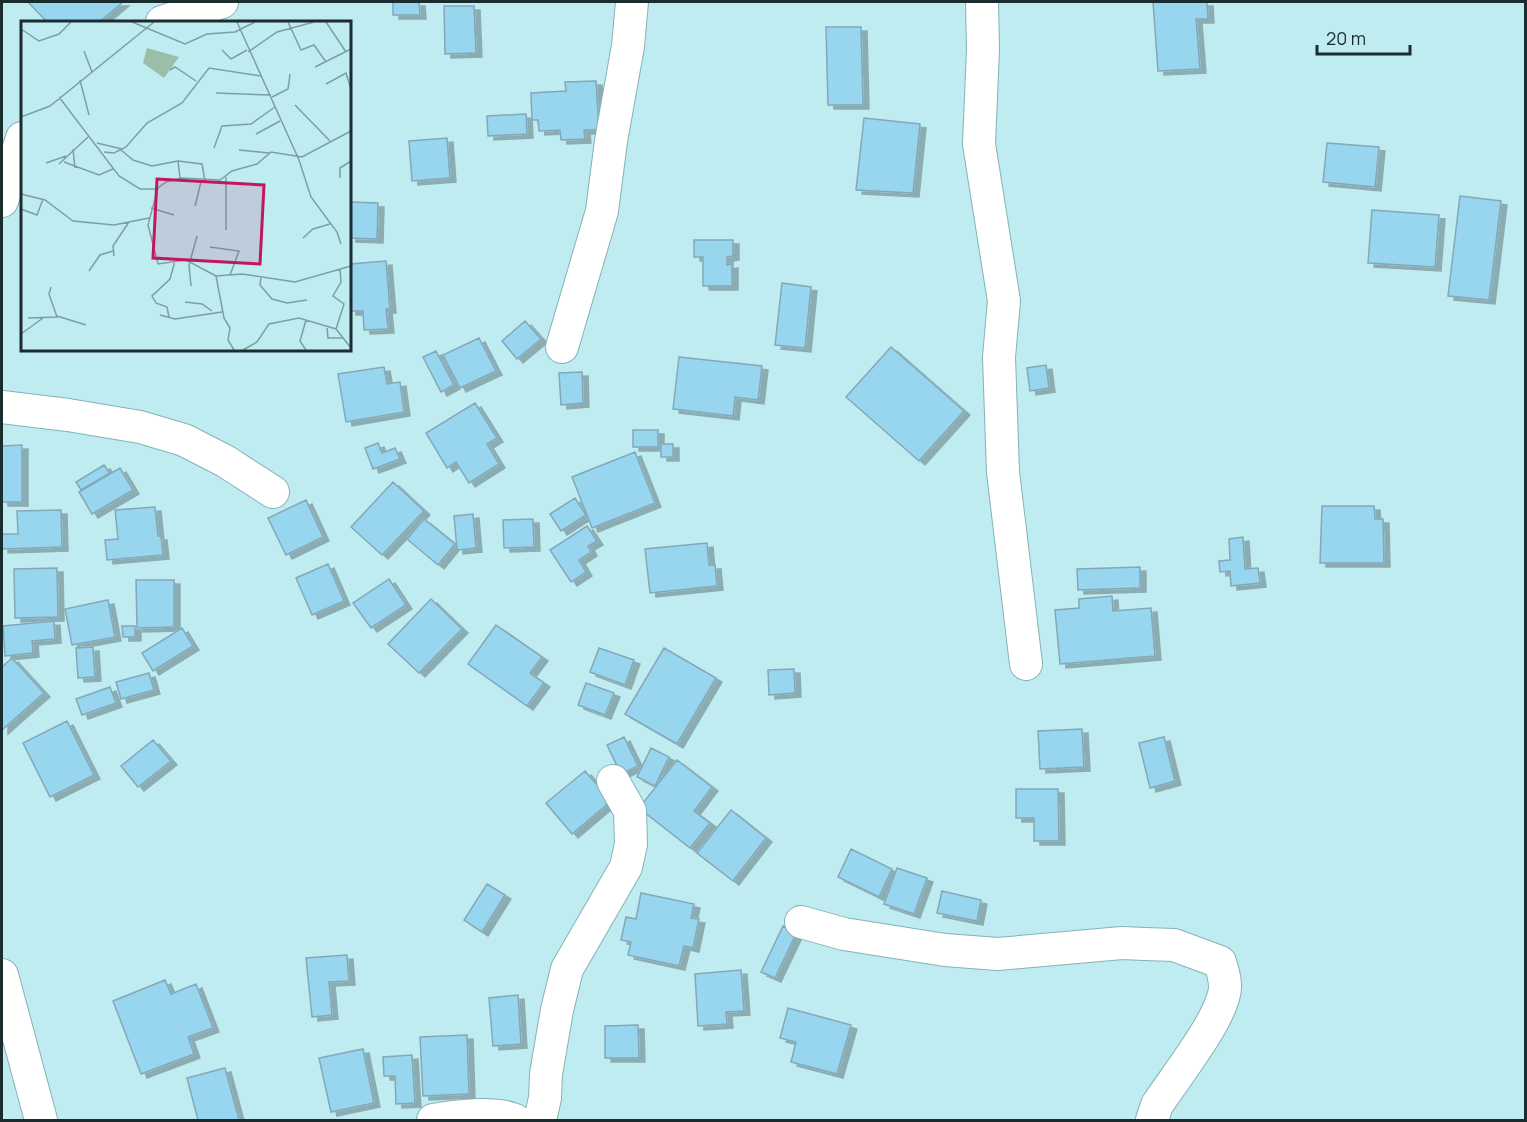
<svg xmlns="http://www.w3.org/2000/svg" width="1527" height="1122" viewBox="0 0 1527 1122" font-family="Manrope,sans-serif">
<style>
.building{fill:#98d5ef;stroke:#83a8b9;stroke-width:1.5;filter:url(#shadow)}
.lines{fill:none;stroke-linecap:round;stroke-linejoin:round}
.minor-casing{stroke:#86b2b7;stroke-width:34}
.minor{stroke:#fff;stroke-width:32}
.inset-road{fill:none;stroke:#7d9fa3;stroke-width:1.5}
.view{fill:#c2185b;fill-opacity:0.15;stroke:#c2185b;stroke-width:3}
.inset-edge{fill:none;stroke:#1b2c2e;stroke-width:3}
</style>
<defs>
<filter id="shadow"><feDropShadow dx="6" dy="4" stdDeviation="0" flood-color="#0004"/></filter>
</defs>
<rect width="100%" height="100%" fill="#beecf1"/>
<!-- building -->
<path class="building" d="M 28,2 L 123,2 L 99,22 L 47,22 Z
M 393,2 L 419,2 L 420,15 L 393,15 Z
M 1153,2 L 1207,2 L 1208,19 L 1196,19 L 1200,69 L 1158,71 Z
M 444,6 L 474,6 L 476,53 L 445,54 Z
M 826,27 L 861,27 L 863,105 L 828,105 Z
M 596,81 L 599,130 L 584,130 L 585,139 L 561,140 L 560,130 L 539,131 L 538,120 L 532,120 L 531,93 L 566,91 L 565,82 Z
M 526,114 L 527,134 L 488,136 L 487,116 Z
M 864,118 L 920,124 L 913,193 L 856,190 Z
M 447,138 L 450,178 L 412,181 L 409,141 Z
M 1327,143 L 1379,147 L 1375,187 L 1323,182 Z
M 1460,196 L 1501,201 L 1489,300 L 1448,296 Z
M 350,202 L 378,203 L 377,239 L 350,238 Z
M 1372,210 L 1439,215 L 1435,267 L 1368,263 Z
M 694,240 L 733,240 L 733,256 L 727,257 L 727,265 L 732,264 L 732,286 L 703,286 L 703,257 L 694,257 Z
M 386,261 L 390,309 L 386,309 L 388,329 L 364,330 L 363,311 L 350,311 L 350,264 Z
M 782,283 L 811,287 L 805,348 L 775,345 Z
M 525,321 L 541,339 L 517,359 L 502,341 Z
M 479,338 L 496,371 L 460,388 L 443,355 Z
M 891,347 L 964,411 L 919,461 L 846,397 Z
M 436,351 L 454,385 L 441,392 L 423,357 Z
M 679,357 L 762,366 L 758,400 L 735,397 L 733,416 L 673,409 Z
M 1046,365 L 1049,388 L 1030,391 L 1027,368 Z
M 384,367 L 387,384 L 400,382 L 404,412 L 346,422 L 338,374 Z
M 582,372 L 583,403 L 561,405 L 559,373 Z
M 475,403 L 497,438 L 487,444 L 499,464 L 469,483 L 456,462 L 447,468 L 426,433 Z
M 633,430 L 658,430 L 658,447 L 633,447 Z
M 378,443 L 382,453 L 395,448 L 400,459 L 373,469 L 365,448 Z
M 661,444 L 673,444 L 673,457 L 661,457 Z
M 22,445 L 22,502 L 2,502 L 2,446 Z
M 635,452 L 655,503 L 592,528 L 572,477 Z
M 104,465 L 110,473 L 81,490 L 76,482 Z
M 120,468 L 133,490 L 92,514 L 79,492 Z
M 393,482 L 424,511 L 382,555 L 351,527 Z
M 575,498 L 586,515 L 561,531 L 550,514 Z
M 306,500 L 323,537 L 286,555 L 268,518 Z
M 1322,506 L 1374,506 L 1375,519 L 1383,519 L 1384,563 L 1320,563 Z
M 155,507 L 158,536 L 161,536 L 163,555 L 107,560 L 105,540 L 118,539 L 115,510 Z
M 61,510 L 62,547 L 2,549 L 2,534 L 18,534 L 17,511 Z
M 473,514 L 476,548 L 457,550 L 454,516 Z
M 424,519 L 455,544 L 438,565 L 407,539 Z
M 533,519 L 534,547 L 504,548 L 503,520 Z
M 587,526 L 597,541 L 588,546 L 591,552 L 579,560 L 586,572 L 571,582 L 550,550 Z
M 1243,537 L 1245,569 L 1258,568 L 1260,583 L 1231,586 L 1230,571 L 1220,572 L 1219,561 L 1230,560 L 1229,539 Z
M 707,543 L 709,565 L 715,565 L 717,586 L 650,593 L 645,549 Z
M 328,564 L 344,601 L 312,615 L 296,578 Z
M 1140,567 L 1140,588 L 1078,590 L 1077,569 Z
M 57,568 L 58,617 L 15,618 L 14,569 Z
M 389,579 L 406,605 L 371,628 L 353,603 Z
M 136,580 L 174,580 L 174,627 L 137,628 Z
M 1112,596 L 1113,611 L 1151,608 L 1155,656 L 1060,664 L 1055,610 L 1079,608 L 1079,599 Z
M 431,599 L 462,629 L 419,673 L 388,644 Z
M 108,600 L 115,637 L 72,645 L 65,609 Z
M 54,621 L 55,639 L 32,641 L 33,653 L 5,656 L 3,626 Z
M 496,625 L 542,657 L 530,673 L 544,683 L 527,706 L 468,664 Z
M 122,626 L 135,626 L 135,637 L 123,637 Z
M 182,628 L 193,646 L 153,671 L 142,653 Z
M 93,647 L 95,677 L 78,678 L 76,648 Z
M 599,648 L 634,660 L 625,685 L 590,672 Z
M 664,648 L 716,678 L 677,744 L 625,714 Z
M 12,658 L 44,693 L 2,730 L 2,667 Z
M 794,669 L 795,693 L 769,695 L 768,670 Z
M 149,673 L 154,690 L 121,699 L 116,682 Z
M 586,683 L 614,693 L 605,715 L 578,705 Z
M 110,687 L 116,703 L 82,715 L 76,699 Z
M 67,721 L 94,775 L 50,797 L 23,743 Z
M 1082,729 L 1084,767 L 1040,769 L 1038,731 Z
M 624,737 L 638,766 L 621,774 L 607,745 Z
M 1164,737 L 1175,781 L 1150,788 L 1139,743 Z
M 153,740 L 171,761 L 138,787 L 121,766 Z
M 651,748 L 669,757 L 655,786 L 637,777 Z
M 677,760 L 712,787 L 694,811 L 710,823 L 690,848 L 639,808 Z
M 585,771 L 611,801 L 572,834 L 546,803 Z
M 1016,789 L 1058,789 L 1059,841 L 1034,841 L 1034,818 L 1016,818 Z
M 731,810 L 766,838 L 733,881 L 697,853 Z
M 851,849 L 892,869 L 879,897 L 838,877 Z
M 897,868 L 927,878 L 914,914 L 884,904 Z
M 487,884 L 505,895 L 482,932 L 464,920 Z
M 942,891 L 981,900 L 977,921 L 937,913 Z
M 641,893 L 694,904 L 691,918 L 699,919 L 693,948 L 684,946 L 679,966 L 628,955 L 631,942 L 621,940 L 626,917 L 636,919 Z
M 783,926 L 797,932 L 775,978 L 761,972 Z
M 347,955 L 349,981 L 329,982 L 332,1015 L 312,1017 L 306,958 Z
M 741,970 L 744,1011 L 726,1012 L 727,1024 L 698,1026 L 695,974 Z
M 165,980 L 171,994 L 196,984 L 213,1028 L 188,1037 L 194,1054 L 141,1074 L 113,1001 Z
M 518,995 L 521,1044 L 493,1046 L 489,998 Z
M 788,1008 L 851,1025 L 837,1074 L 791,1062 L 796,1042 L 780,1038 Z
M 638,1025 L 639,1058 L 605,1058 L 605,1026 Z
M 467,1035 L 469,1094 L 423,1096 L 420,1037 Z
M 363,1049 L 374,1103 L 331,1112 L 319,1058 Z
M 412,1055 L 415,1103 L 396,1104 L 395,1076 L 384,1076 L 383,1057 Z
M 225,1068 L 239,1120 L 198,1120 L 187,1078 Z"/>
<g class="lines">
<!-- minor casing -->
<g class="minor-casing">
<path id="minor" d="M 982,2 L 983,49 L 979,144 L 1004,301 L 999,357 L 1003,472 L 1026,664
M 162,22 L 222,2
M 2,201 L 22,138
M 562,347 L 602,211 L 611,141 L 628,46 L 632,2
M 2,407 L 68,415 L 140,427 L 184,440 L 225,461 L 273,492
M 801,922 L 844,934 L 945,950 L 998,954 L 1122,943 L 1145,944 L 1174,945 L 1220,962 C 1223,972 1227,984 1224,994 C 1217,1025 1176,1076 1157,1105 L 1152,1120
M 2,975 L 41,1120
M 433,1120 C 454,1116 496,1111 515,1120
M 540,1120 L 545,1098 L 546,1074 L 557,1010 L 567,969 L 626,867 L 631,844 L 630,811 L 613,781"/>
</g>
<!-- minor -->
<use href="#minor" class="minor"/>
</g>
<!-- overview -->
<g transform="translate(21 21)">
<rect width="330" height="330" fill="#beecf1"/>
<path d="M 126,27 L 158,36 L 143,57 L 122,42 Z" fill="#9abeaa"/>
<path class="inset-road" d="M 111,1 L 164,23 L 186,13 L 214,11 L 234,1M 216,1 L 278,139 L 290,176 L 316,211 L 320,223M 267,1 L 280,29 L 293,24 L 305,41M 305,1 L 325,31M 0,8 L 18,20 L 38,13 L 50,1M 201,29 L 210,38 L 226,29M 63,30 L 71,51M 227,31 L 256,11 L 293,1M 294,46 L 330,28M 149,49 L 154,46 L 175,60M 59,59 L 68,94M 305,63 L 325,52 L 330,68M 195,72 L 250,74M 38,76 L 98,155 L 119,168 L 135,168M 251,76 L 267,68 L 269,53M 274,84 L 309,120M 0,96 L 29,85 L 133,1M 330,110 L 281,136 L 250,131 L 236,143 L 211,150 L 199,159 L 161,157 L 145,161 L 137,167 L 127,204 L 137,243 L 165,239 L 195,255 L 221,253 L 274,261 L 330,245M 235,113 L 259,100M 76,122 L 101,128M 193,127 L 201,105 L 230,103 L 254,86M 52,128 L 54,147M 100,129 L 112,139 L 131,145 L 157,140 L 159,157M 218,129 L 248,132M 83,131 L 93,132 L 105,126 L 126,102 L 161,82 L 188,47 L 240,55M 157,140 L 181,143 L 184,160M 43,141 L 78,154 L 92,148M 25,142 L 45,135M 38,143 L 67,116M 205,156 L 205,209M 319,157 L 319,147 L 330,140M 0,173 L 24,179 L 52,200 L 93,204 L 128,197M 174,185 L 180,161M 130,187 L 153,194M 0,188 L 16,194 L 22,178M 282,217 L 292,208 L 309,203M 189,226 L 218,230 L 209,254M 93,235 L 92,225 L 108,201M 68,250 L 79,234 L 92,230M 195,255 L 203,297 L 209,307 L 207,319 L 213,329M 240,257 L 239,264 L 251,278 L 266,282 L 286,279M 170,265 L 168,244 L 176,215M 164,281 L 181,283 L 191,290M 139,294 L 154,298 L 201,291M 36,295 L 65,304M 148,296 L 146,286 L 135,282 L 131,275 L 149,258 L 154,240M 7,297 L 36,296 L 28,273 L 30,266M 285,299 L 279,320 L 285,329M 306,307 L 307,317 L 322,317M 315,308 L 323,283 L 312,275 L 320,261 L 319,248M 0,313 L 22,297M 222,329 L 236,321 L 248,303 L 278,297 L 315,308 L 330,327"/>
<path class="view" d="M 136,158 L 243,164 L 239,243 L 132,237 Z"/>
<rect width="330" height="330" class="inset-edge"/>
</g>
<!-- border -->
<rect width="1527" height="1122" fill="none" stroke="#1b2c2e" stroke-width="6"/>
<!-- scale -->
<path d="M1317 45v9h93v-9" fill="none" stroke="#1b2c2e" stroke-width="3"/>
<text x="1326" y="45" font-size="18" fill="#1b2c2e" stroke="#beecf1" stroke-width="4.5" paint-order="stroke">20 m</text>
</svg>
